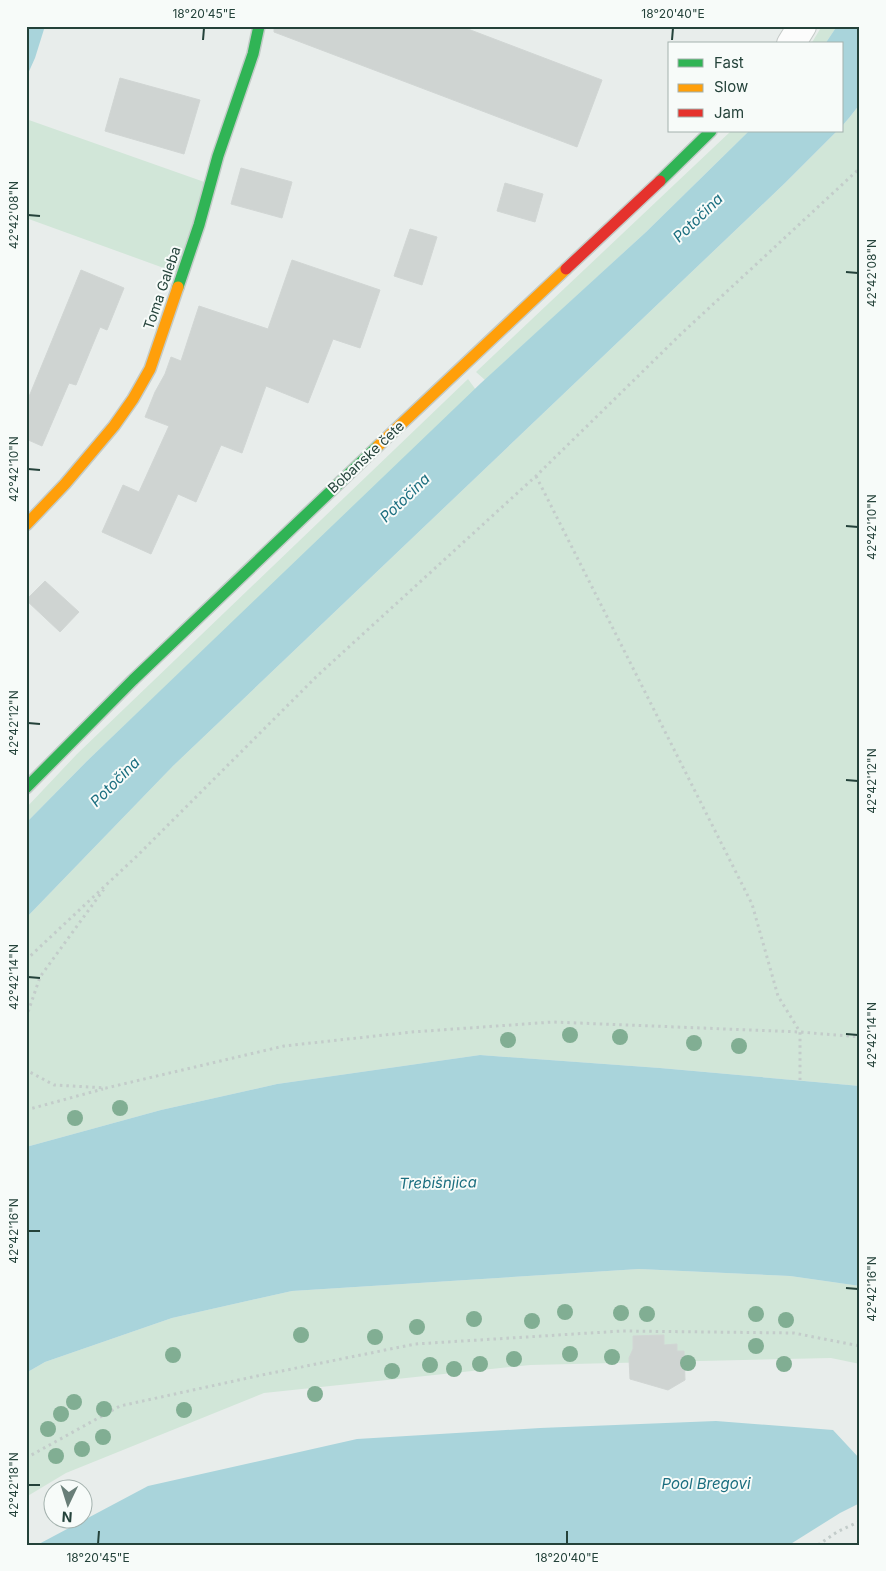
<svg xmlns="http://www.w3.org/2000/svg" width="886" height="1571" viewBox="0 0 886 1571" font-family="Inter,sans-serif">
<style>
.green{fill:#d1e6d8}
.water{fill:#a9d4db}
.building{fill:#cfd4d2;stroke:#d1d6d4}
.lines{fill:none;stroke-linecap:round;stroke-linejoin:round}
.street-casing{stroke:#c5cac8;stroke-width:30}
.fast-casing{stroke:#c3cbc8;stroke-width:14}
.slow-casing{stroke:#c3cbc8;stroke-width:14}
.jam-casing{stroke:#c3cbc8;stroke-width:14}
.path{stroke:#c3ccca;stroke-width:3;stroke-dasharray:2.5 4;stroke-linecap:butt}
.street{stroke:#fcfcfc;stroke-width:28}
.fast{stroke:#30b455;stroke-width:11}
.slow{stroke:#ff9f0a;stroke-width:11}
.jam{stroke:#e5322d;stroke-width:11}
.tree{fill:#81ae93}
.ticks{fill:none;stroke:#24423a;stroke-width:2}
.labels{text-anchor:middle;stroke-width:4;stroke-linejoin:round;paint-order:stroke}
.street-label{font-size:14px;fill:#24423a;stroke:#f7fbf9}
.water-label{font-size:15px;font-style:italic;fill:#1c6f80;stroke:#f7fbf9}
.neatline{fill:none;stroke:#24423a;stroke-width:2}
.ticks-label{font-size:12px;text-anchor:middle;fill:#24423a}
</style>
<rect width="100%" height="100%" fill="#e8edeb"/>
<!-- green -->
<path class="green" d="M 822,26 L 837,26 L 825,44 L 811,44 Z
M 860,104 L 860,1086 L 660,1068 L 480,1055 L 277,1084 L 161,1110 L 26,1147 L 26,918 L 173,766 L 785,183 L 837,131 L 842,131 L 842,126 L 849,118 Z
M 26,119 L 210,184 L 183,275 L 26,218 Z
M 731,131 L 749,131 L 646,232 L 485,380 L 476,372 Z
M 468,379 L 476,390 L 87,761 L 26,823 L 26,808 L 77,754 Z
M 639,1269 L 790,1276 L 860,1286 L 860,1364 L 831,1358 L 530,1365 L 264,1393 L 66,1473 L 26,1497 L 26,1373 L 45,1362 L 172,1318 L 292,1291 Z"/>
<!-- water -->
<path class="water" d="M 26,26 L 45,26 L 35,58 L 26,78 Z
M 837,26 L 860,26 L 860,104 L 849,118 L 842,126 L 842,44 L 825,44 Z
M 749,131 L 837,131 L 785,183 L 173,766 L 26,918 L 26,823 L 87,761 L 481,383 L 646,232 Z
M 480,1055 L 660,1068 L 860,1086 L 860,1286 L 790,1276 L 639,1269 L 292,1291 L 172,1318 L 45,1362 L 26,1373 L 26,1147 L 161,1110 L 277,1084 Z
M 716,1421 L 833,1430 L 860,1459 L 860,1503 L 840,1513 L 789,1545 L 37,1545 L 148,1486 L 357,1439 L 540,1428 Z"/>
<!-- building -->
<path class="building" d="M 274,26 L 460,26 L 602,80 L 577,147 L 274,32 Z
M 120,78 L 200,100 L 184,154 L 105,131 Z
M 241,168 L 292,182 L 282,218 L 231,204 Z
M 505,183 L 543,194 L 535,222 L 497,211 Z
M 410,229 L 437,237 L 422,285 L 394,276 Z
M 292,260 L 380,290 L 360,348 L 333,339 L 308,403 L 266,386 L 242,453 L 221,445 L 196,502 L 178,494 L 151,554 L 102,532 L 123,485 L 139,492 L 169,426 L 145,417 L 155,392 L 165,374 L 171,357 L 181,361 L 199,306 L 268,329 Z
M 81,270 L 124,288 L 107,330 L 100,327 L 76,385 L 69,383 L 42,446 L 26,439 L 26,404 Z
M 45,581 L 79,612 L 60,632 L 26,600 Z
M 664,1335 L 664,1345 L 677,1344 L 677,1351 L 684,1351 L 685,1380 L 668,1390 L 630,1379 L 629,1358 L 633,1349 L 633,1336 Z"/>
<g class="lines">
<!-- street casing -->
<g class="street-casing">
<path id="street" d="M 791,44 L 802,26"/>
</g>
<!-- fast casing -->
<g class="fast-casing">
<path id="fast" d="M 660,181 L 711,131
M 178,287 L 199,225 L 218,156 L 253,54 L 259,26
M 26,788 L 133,680 L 378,446"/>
</g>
<!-- slow casing -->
<g class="slow-casing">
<path id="slow" d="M 378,446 L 566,269
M 26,525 L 65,484 L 114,426 L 133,399 L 150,369 L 178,287"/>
</g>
<!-- jam casing -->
<g class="jam-casing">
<path id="jam" d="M 566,269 L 660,181"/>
</g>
<!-- path -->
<path class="path" d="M 536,476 L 752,904 L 778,996 L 800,1032 L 800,1080
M 26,960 L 138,855 L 317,676 L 536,476 L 681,334 L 860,168
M 26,1018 L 40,977 L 104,889
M 26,1068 L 28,1071 L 54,1085 L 106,1088 L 284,1046 L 412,1032 L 553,1022 L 800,1032 L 860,1037
M 26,1110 L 103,1089
M 26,1458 L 120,1406 L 257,1376 L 415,1344 L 622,1331 L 794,1333 L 860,1346
M 818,1545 L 837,1532 L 860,1521"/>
<!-- street -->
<use href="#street" class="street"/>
<!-- fast -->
<use href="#fast" class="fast"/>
<!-- slow -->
<use href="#slow" class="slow"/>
<!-- jam -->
<use href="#jam" class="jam"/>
</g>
<!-- trees -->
<g class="tree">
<circle cx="570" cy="1035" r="8"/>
<circle cx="620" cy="1037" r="8"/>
<circle cx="508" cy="1040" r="8"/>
<circle cx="694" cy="1043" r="8"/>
<circle cx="739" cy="1046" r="8"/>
<circle cx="120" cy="1108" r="8"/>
<circle cx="75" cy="1118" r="8"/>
<circle cx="565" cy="1312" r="8"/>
<circle cx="621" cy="1313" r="8"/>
<circle cx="647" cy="1314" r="8"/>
<circle cx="756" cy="1314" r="8"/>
<circle cx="474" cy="1319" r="8"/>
<circle cx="786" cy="1320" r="8"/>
<circle cx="532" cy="1321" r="8"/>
<circle cx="417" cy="1327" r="8"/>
<circle cx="301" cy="1335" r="8"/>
<circle cx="375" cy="1337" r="8"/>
<circle cx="756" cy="1346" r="8"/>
<circle cx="570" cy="1354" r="8"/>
<circle cx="173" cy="1355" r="8"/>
<circle cx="612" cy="1357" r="8"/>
<circle cx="514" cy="1359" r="8"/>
<circle cx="688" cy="1363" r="8"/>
<circle cx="480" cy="1364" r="8"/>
<circle cx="784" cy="1364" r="8"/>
<circle cx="430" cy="1365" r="8"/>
<circle cx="454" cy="1369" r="8"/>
<circle cx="392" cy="1371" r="8"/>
<circle cx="315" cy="1394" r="8"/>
<circle cx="74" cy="1402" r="8"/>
<circle cx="104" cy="1409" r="8"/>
<circle cx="184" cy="1410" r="8"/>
<circle cx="61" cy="1414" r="8"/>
<circle cx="48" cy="1429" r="8"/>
<circle cx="103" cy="1437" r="8"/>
<circle cx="82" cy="1449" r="8"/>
<circle cx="56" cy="1456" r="8"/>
</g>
<!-- ticks -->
<path class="ticks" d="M 203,40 L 204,28M 672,40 L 673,28M 28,215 L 40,216M 846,272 L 858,273M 28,469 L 40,470M 846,526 L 858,527M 28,723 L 40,724M 846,780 L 858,781M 28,977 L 40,978M 846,1034 L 858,1035M 28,1231 L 40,1231M 846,1288 L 858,1289M 28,1485 L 40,1485M 98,1544 L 99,1531M 567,1544 L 567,1531"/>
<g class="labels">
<!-- street labels -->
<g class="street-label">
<text transform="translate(162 288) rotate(-71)" y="5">Toma Galeba</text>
<text transform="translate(366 457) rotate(-43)" y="5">Bobanske čete</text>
</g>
<!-- water labels -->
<g class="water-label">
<text transform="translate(698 218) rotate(-44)" y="5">Potočina</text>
<text transform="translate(405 498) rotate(-44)" y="5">Potočina</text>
<text transform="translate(115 782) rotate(-45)" y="5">Potočina</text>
<text transform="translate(438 1183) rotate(-1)" y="5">Trebišnjica</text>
<text x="706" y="1489">Pool Bregovi</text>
</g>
</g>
<!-- border -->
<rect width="886" height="1571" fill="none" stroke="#f7fbf9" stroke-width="55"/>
<!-- legend -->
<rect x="668" y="42" width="175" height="90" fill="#f7fbf9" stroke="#a3b1ad"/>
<rect x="678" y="59" width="25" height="8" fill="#30b455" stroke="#a3b1ad"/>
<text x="714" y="68" font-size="15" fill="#24423a">Fast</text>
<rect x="678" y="84" width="25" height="8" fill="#ff9f0a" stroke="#a3b1ad"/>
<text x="714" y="92" font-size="15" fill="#24423a">Slow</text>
<rect x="678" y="109" width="25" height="8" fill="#e5322d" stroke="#a3b1ad"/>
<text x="714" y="118" font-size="15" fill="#24423a">Jam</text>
<!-- north arrow -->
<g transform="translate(68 1504) rotate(184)"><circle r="24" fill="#f7fbf9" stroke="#a3b1ad"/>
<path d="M0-4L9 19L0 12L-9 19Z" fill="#697e78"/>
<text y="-8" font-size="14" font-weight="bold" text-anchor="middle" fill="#24423a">N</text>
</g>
<rect x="28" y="28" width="830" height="1516" class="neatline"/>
<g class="ticks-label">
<text x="204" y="18">18°20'45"E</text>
<text x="673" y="18">18°20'40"E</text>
<text transform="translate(14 215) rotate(-90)" y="4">42°42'08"N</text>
<text transform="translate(872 273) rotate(-90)" y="4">42°42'08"N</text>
<text transform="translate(14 469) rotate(-90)" y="4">42°42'10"N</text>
<text transform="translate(872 527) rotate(-90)" y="4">42°42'10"N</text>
<text transform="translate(14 723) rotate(-90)" y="4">42°42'12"N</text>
<text transform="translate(872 781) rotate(-90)" y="4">42°42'12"N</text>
<text transform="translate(14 977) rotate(-90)" y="4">42°42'14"N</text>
<text transform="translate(872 1035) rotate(-90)" y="4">42°42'14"N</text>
<text transform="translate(14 1231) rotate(-90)" y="4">42°42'16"N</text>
<text transform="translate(872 1289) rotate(-90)" y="4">42°42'16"N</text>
<text transform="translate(14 1485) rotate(-90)" y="4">42°42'18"N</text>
<text x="98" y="1562">18°20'45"E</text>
<text x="567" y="1562">18°20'40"E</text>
</g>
</svg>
